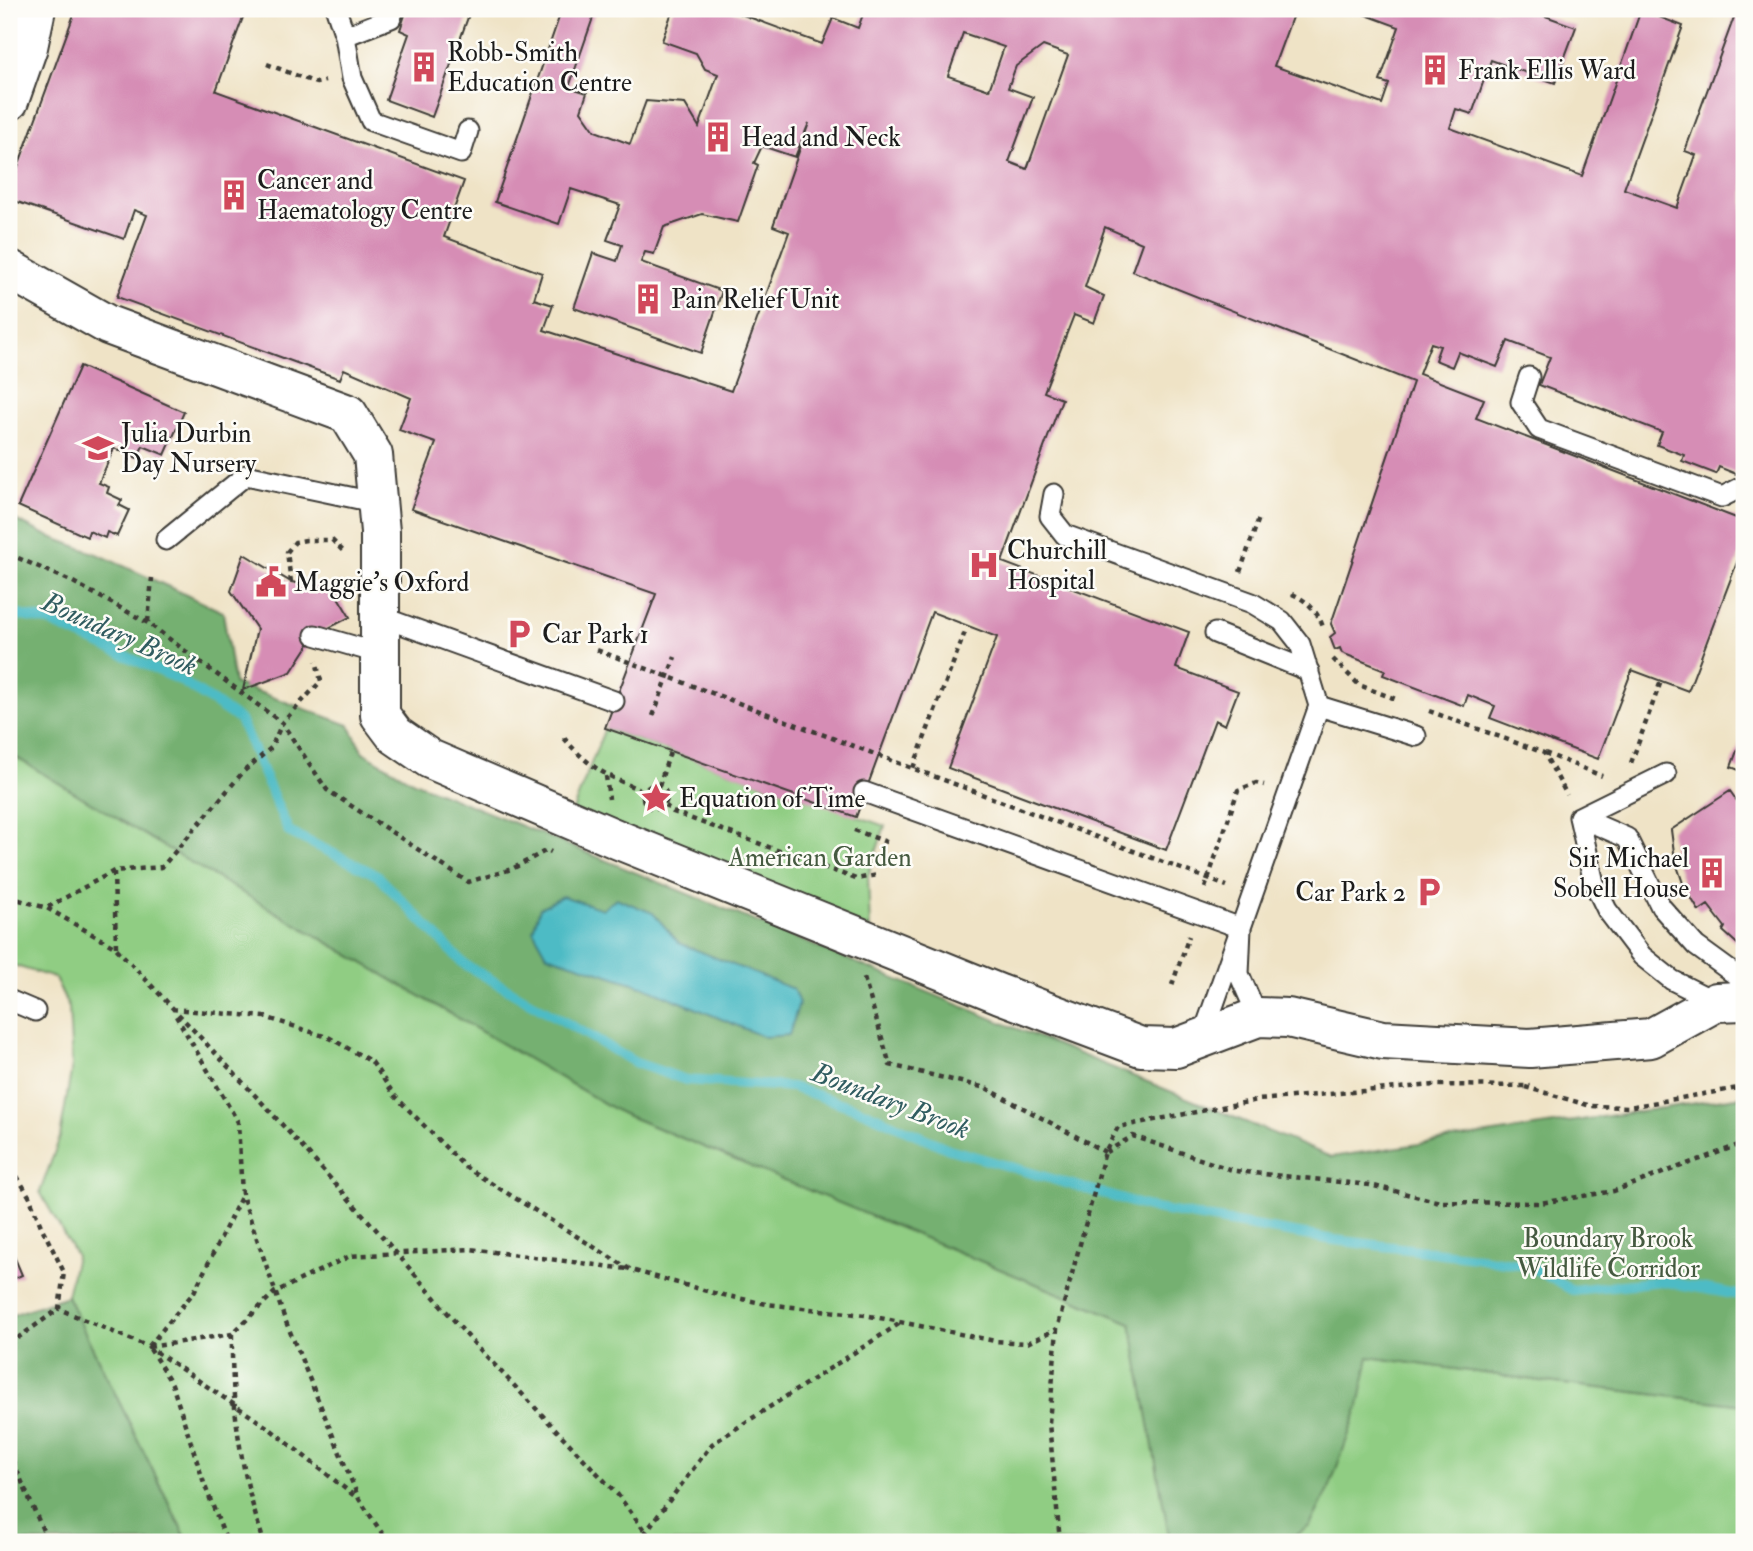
<svg xmlns="http://www.w3.org/2000/svg" width="1753" height="1551" viewBox="0 0 1753 1551" font-family="'IM FELL Double Pica',serif">
<style>
.green{fill:#90cd83;stroke:#567450;stroke-width:2}
.forest{fill:#74b071;stroke:#486646;stroke-width:2}
.water{fill:#4dbbc5;stroke:#346c70;stroke-width:2}
.lines{fill:none;stroke-linecap:round;stroke-linejoin:round}
.stream{stroke:#4dbbc5;stroke-width:10}
.building{fill:#d68db5;fill-rule:evenodd}
.lane-casing{stroke:#3c3a36;stroke-width:23}
.street-casing{stroke:#3c3a36;stroke-width:42}
.path{stroke:#3c3a36;stroke-width:4.5;stroke-dasharray:5 5;stroke-linecap:butt}
.lane{stroke:#fff;stroke-width:19}
.street{stroke:#fff;stroke-width:38}
.labels{text-anchor:middle;stroke-width:5;stroke-linejoin:round;paint-order:stroke}
.poi-label{font-size:26px;fill:#1c1c1c;stroke:#fdfcf7;text-anchor:start}
.park-label{font-size:26px;fill:#455a40;stroke:#fdfcf7}
.water-label{font-size:28px;font-style:italic;fill:#305c60;stroke:#fdfcf7}
</style>
<rect width="100%" height="100%" fill="#fdfcf7"/>
<filter id="ink" filterUnits="userSpaceOnUse"><feTurbulence type="fractalNoise" baseFrequency=".0143" numOctaves="2"/><feDisplacementMap in="SourceGraphic" scale="14" xChannelSelector="R" yChannelSelector="G"/><feConvolveMatrix kernelMatrix="1 2 1 2 8 2 1 2 1" color-interpolation-filters="sRGB"/></filter>
<filter id="wash" filterUnits="userSpaceOnUse"><feTurbulence type="fractalNoise" baseFrequency=".00686" numOctaves="4" result="noise"/><feDisplacementMap in="SourceGraphic" scale="28" xChannelSelector="R" yChannelSelector="G"/><feGaussianBlur stdDeviation="1.57" result="paint"/><feColorMatrix in="noise" values="0 0 0 0 0 0 0 0 0 0 0 0 0 0 0 0 0 1.4 0 .05"/><feComposite in="paint" operator="in"/></filter>
<g filter="url(#wash)">
<rect width="100%" height="100%" fill="#efe3c6"/>
<!-- green -->
<path class="green" d="M 605,728 L 885,826 L 868,876 L 870,929 L 571,815 Z
M 9,753 L 188,861 L 621,1113 L 1131,1323 L 1547,1382 L 1744,1405 L 1744,1542 L 188,1542 L 67,1296 L 76,1256 L 40,1192 L 60,1137 L 72,1066 L 69,1008 L 55,978 L 9,964 Z"/>
<!-- forest -->
<path class="forest" d="M 9,517 L 48,536 L 102,556 L 223,612 L 234,683 L 349,725 L 363,752 L 414,782 L 1331,1157 L 1744,1096 L 1744,1405 L 1547,1382 L 1369,1357 L 1359,1406 L 1330,1486 L 1310,1526 L 1284,1542 L 1170,1542 L 1131,1323 L 621,1113 L 188,861 L 9,753 Z
M 67,1296 L 188,1542 L 9,1542 L 9,1316 Z"/>
<!-- water -->
<path class="water" d="M 562,896 L 603,909 L 616,898 L 653,913 L 679,943 L 793,989 L 799,1003 L 789,1035 L 764,1037 L 645,987 L 547,955 L 533,930 L 540,908 Z"/>
<g class="lines">
<!-- stream -->
<path class="stream" d="M 9,613 L 47,621 L 180,680 L 240,720 L 289,832 L 377,875 L 464,964 L 636,1063 L 686,1080 L 792,1087 L 861,1110 L 949,1149 L 1155,1209 L 1334,1240 L 1475,1257 L 1529,1266 L 1572,1290 L 1662,1281 L 1744,1296"/>
</g>
<g id="blocks">
<!-- building -->
<path class="building" d="M 76,9 L 246,9 L 216,91 L 464,181 L 444,237 L 542,273 L 534,299 L 553,305 L 544,330 L 731,391 L 789,232 L 773,226 L 809,123 L 795,157 L 762,146 L 754,163 L 758,165 L 738,222 L 702,214 L 664,227 L 654,254 L 645,252 L 641,262 L 722,291 L 701,353 L 574,308 L 593,253 L 617,261 L 622,245 L 607,240 L 620,205 L 571,189 L 559,224 L 495,202 L 562,9 L 596,9 L 569,87 L 587,93 L 581,111 L 595,131 L 630,144 L 646,101 L 685,104 L 699,127 L 718,74 L 705,69 L 696,53 L 662,41 L 673,9 L 727,9 L 822,44 L 833,18 L 858,28 L 865,9 L 1295,9 L 1274,66 L 1382,104 L 1389,84 L 1380,81 L 1399,27 L 1350,9 L 1526,9 L 1576,27 L 1555,83 L 1491,60 L 1472,114 L 1456,109 L 1450,128 L 1582,176 L 1641,10 L 1683,26 L 1624,189 L 1677,208 L 1696,155 L 1685,151 L 1737,9 L 1744,9 L 1744,452 L 1736,474 L 1719,467 L 1716,474 L 1682,461 L 1684,455 L 1657,445 L 1662,432 L 1539,385 L 1550,357 L 1508,341 L 1497,367 L 1458,352 L 1452,367 L 1435,360 L 1440,346 L 1431,343 L 1419,374 L 1484,399 L 1476,418 L 1744,521 L 1744,544 L 1688,691 L 1632,670 L 1598,759 L 1490,718 L 1495,706 L 1468,695 L 1464,706 L 1383,675 L 1385,670 L 1342,653 L 1340,648 L 1335,650 L 1330,637 L 1335,633 L 1331,624 L 1413,382 L 1132,271 L 1142,243 L 1105,227 L 1085,287 L 1104,296 L 1094,323 L 1074,315 L 1044,392 L 1062,399 L 1002,562 L 1189,632 L 1176,668 L 1238,691 L 1225,725 L 1215,720 L 1166,850 L 948,768 L 997,637 L 932,612 L 856,817 L 605,728 L 656,594 L 411,509 L 436,443 L 399,430 L 411,398 L 344,369 L 340,379 L 117,297 L 147,215 L 134,210 L 124,239 L 9,199 L 9,191 ZM 963,33 L 1004,47 L 989,90 L 948,76 ZM 1043,46 L 1068,55 L 1027,169 L 1009,162 L 1033,97 L 1008,88 L 1016,66 Z
M 407,9 L 471,9 L 432,117 L 386,100 L 409,34 L 400,30 Z
M 819,9 L 839,9 L 837,16 Z
M 80,366 L 184,412 L 165,455 L 143,446 L 137,458 L 114,448 L 99,483 L 109,487 L 107,493 L 122,500 L 119,505 L 129,510 L 117,536 L 107,532 L 105,538 L 89,531 L 87,537 L 18,506 Z
M 244,554 L 291,582 L 333,589 L 350,617 L 315,635 L 291,672 L 243,690 L 257,629 L 231,591 Z
M 1744,732 L 1744,772 L 1731,767 Z
M 1730,791 L 1744,811 L 1744,950 L 1723,931 L 1725,927 L 1708,905 L 1699,911 L 1684,886 L 1675,860 L 1671,830 Z
M 9,1244 L 22,1275 L 9,1281 Z"/>
</g>
</g>
<g filter="url(#ink)">
<use href="#blocks" fill-opacity="0" stroke="#3c3a36" stroke-width="2"/>
<g class="lines">
<!-- lane casing -->
<g class="lane-casing">
<path id="lane" d="M 336,9 L 345,36 L 391,18 L 394,9
M 345,36 L 352,78 L 371,121 L 461,153 L 468,131
M 1529,377 L 1521,402 L 1539,429 L 1722,497 L 1744,486
M 1054,494 L 1050,516 L 1065,535 L 1252,603 L 1282,621 L 1300,644 L 1319,706 L 1202,1038
M 166,540 L 246,475 L 378,503
M 379,616 L 614,701
M 1215,633 L 1309,671
M 315,635 L 381,654
M 1319,706 L 1416,736
M 864,792 L 1241,928 L 1239,974 L 1258,1017
M 1579,817 L 1594,883 L 1607,910 L 1642,956 L 1672,980 L 1716,1002
M 1579,817 L 1627,838 L 1661,907 L 1696,946 L 1744,981
M 1579,817 L 1666,774
M 9,1000 L 35,1011"/>
</g>
<!-- street casing -->
<g class="street-casing">
<path id="street" d="M 9,101 L 28,47 L 36,9
M 9,269 L 108,325 L 348,414 L 373,455 L 380,532 L 380,715 L 395,735 L 430,759 L 614,838 L 1000,994 L 1141,1047 L 1176,1048 L 1258,1017 L 1288,1018 L 1383,1040 L 1530,1048 L 1651,1038 L 1716,1002 L 1744,1001"/>
</g>
<!-- path -->
<path class="path" d="M 267,64 L 316,83 L 325,81
M 9,554 L 73,582 L 148,623 L 282,723 L 327,790 L 468,882 L 512,869 L 547,850 L 551,852
M 1240,572 L 1259,518
M 291,582 L 287,552 L 295,542 L 306,540 L 332,540 L 344,552
M 1292,594 C 1307,600 1318,612 1323,627
M 148,622 L 152,578
M 597,650 L 1227,886
M 1333,659 L 1359,685 L 1398,700
M 1429,711 L 1544,753 L 1567,795
M 653,716 L 675,657
M 564,738 C 591,770 608,776 645,792
M 1545,753 L 1602,776
M 1631,763 L 1661,681
M 913,768 L 965,632
M 606,776 L 609,799
M643 797a12 12 0 1 1 24 0a12 12 0 1 1-24 0Z
M 659,786 L 670,752
M 665,805 L 673,812 L 856,879 L 878,875
M 854,830 L 889,843
M 114,872 L 116,947
M 1205,888 L 1238,790 L 1256,783 L 1264,785
M 9,897 L 47,908 L 116,948 L 267,1108 L 374,1227 L 470,1339 L 618,1495 L 653,1542
M 48,907 L 114,871 L 162,867 L 244,771 L 271,748 L 282,723 L 321,681 L 316,661
M 864,978 L 890,1065 L 986,1088 L 1105,1152
M 1172,985 L 1189,936
M 172,1009 L 265,1017 L 330,1038 L 372,1062 L 395,1096 L 465,1167 L 631,1270 L 714,1293 L 766,1304 L 865,1315 L 995,1341 L 1027,1343 L 1057,1329
M 176,1016 L 238,1122 L 242,1195 L 284,1317 L 359,1499 L 388,1542
M 1525,1087 L 1591,1106 L 1629,1107 L 1744,1087
M 1106,1152 L 1133,1136 L 1235,1171 L 1370,1185 L 1440,1202 L 1540,1203 L 1614,1191 L 1744,1143
M 17,1176 L 29,1196 L 41,1226 L 64,1272 L 59,1309 L 149,1347 L 270,1429 L 357,1498
M 232,1334 C 231,1406 241,1475 264,1542
M 9,1344 L 59,1309
M 149,1346 L 194,1292 L 242,1195
M 149,1347 L 232,1334 L 275,1292 L 350,1256 L 470,1249 L 628,1269
M 150,1349 L 172,1384 L 205,1486 L 227,1542
M 9,1452 L 48,1542
M 638,1542 L 712,1444 L 902,1322
M 1060,1542 L 1049,1423 L 1057,1329 L 1105,1152 L 1118,1127 L 1258,1100 L 1434,1085 L 1530,1086"/>
<!-- lane -->
<use href="#lane" class="lane"/>
<!-- street -->
<use href="#street" class="street"/>
</g>
</g>
<!-- icons -->
<defs>
<g id="building-bare" transform="scale(2.415)"><path d="M-4-6H4V6H1V3H-1V6H-4ZM-2.5-4.3h1.7v1.8h-1.7ZM.8-4.3h1.7v1.8H.8ZM-2.5-1h1.7V.8h-1.7ZM.8-1h1.7V.8H.8Z" fill="#d1495b" stroke="#fdfcf7" stroke-width="2.5" paint-order="stroke"/></g>
<g id="school-bare" transform="scale(2.415)"><path d="M0-5L7-2L0 1L-7-2ZM-4 1L0 2.5L4 1V4Q0 6-4 4Z" fill="#d1495b" stroke="#fdfcf7" stroke-width="2.5" paint-order="stroke"/></g>
<g id="hospital-bare" transform="scale(2.415)"><path d="M-5-5h3v3.5h4V-5h3V5h-3V1.5h-4V5h-3Z" fill="#d1495b" stroke="#fdfcf7" stroke-width="2.5" paint-order="stroke"/></g>
<g id="civic-bare" transform="scale(2.415)"><path d="M-.6-6.5H3V-4.5H.6V-3L4-1V1h2V6H-6V1h2V-1L-.6-3ZM-1.2 2.5V6h2.4V2.5Z" fill="#d1495b" stroke="#fdfcf7" stroke-width="2.5" paint-order="stroke"/></g>
<g id="parking-bare" transform="scale(2.415)"><path d="M-3.5-5.5H1a3.5 3.5 0 0 1 0 7H-1V5.5H-3.5ZM-1-3.4V-.6H.8a1.4 1.4 0 0 0 0-2.8Z" fill="#d1495b" stroke="#fdfcf7" stroke-width="2.5" paint-order="stroke"/></g>
<g id="sight-bare" transform="scale(2.415)"><path d="M0-6L1.8-2.2L6-1.7L2.9 1.2L3.7 5.4L0 3.3L-3.7 5.4L-2.9 1.2L-6-1.7L-1.8-2.2Z" fill="#d1495b" stroke="#fdfcf7" stroke-width="2.5" paint-order="stroke"/></g>
</defs>
<g fill-rule="evenodd">
<use href="#building-bare" x="424" y="67"/>
<use href="#building-bare" x="1435" y="70"/>
<use href="#building-bare" x="718" y="137"/>
<use href="#building-bare" x="234" y="195"/>
<use href="#building-bare" x="648" y="299"/>
<use href="#school-bare" x="98" y="448"/>
<use href="#hospital-bare" x="984" y="565"/>
<use href="#civic-bare" x="271" y="582"/>
<use href="#parking-bare" x="519" y="634"/>
<use href="#sight-bare" x="656" y="798"/>
<use href="#building-bare" x="1712" y="873"/>
<use href="#parking-bare" x="1429" y="892"/>
</g>
<g class="labels">
<!-- poi labels -->
<g class="poi-label">
<text x="447" y="61">Robb-Smith<tspan x="447" dy="30">Education Centre</tspan></text>
<text x="1458" y="79">Frank Ellis Ward</text>
<text x="741" y="146">Head and Neck</text>
<text x="257" y="189">Cancer and<tspan x="257" dy="30">Haematology Centre</tspan></text>
<text x="671" y="308">Pain Relief Unit</text>
<text x="121" y="442">Julia Durbin<tspan x="121" dy="30">Day Nursery</tspan></text>
<text x="1007" y="559">Churchill<tspan x="1007" dy="30">Hospital</tspan></text>
<text x="294" y="591">Maggie's Oxford</text>
<text x="542" y="643">Car Park 1</text>
<text x="679" y="807">Equation of Time</text>
<text x="1689" y="867" text-anchor="end">Sir Michael<tspan x="1689" dy="30">Sobell House</tspan></text>
<text x="1406" y="901" text-anchor="end">Car Park 2</text>
</g>
<!-- park labels -->
<g class="park-label">
<text x="820" y="866">American Garden</text>
<text x="1608" y="1247">Boundary Brook<tspan x="1608" dy="30">Wildlife Corridor</tspan></text>
</g>
<!-- water labels -->
<g class="water-label">
<text transform="translate(120 633) rotate(24)" y="10">Boundary Brook</text>
<text transform="translate(891 1100) rotate(21)" y="10">Boundary Brook</text>
</g>
</g>
<!-- margin -->
<rect width="1753" height="1551" fill="none" stroke="#fdfcf7" stroke-width="35"/>
</svg>
